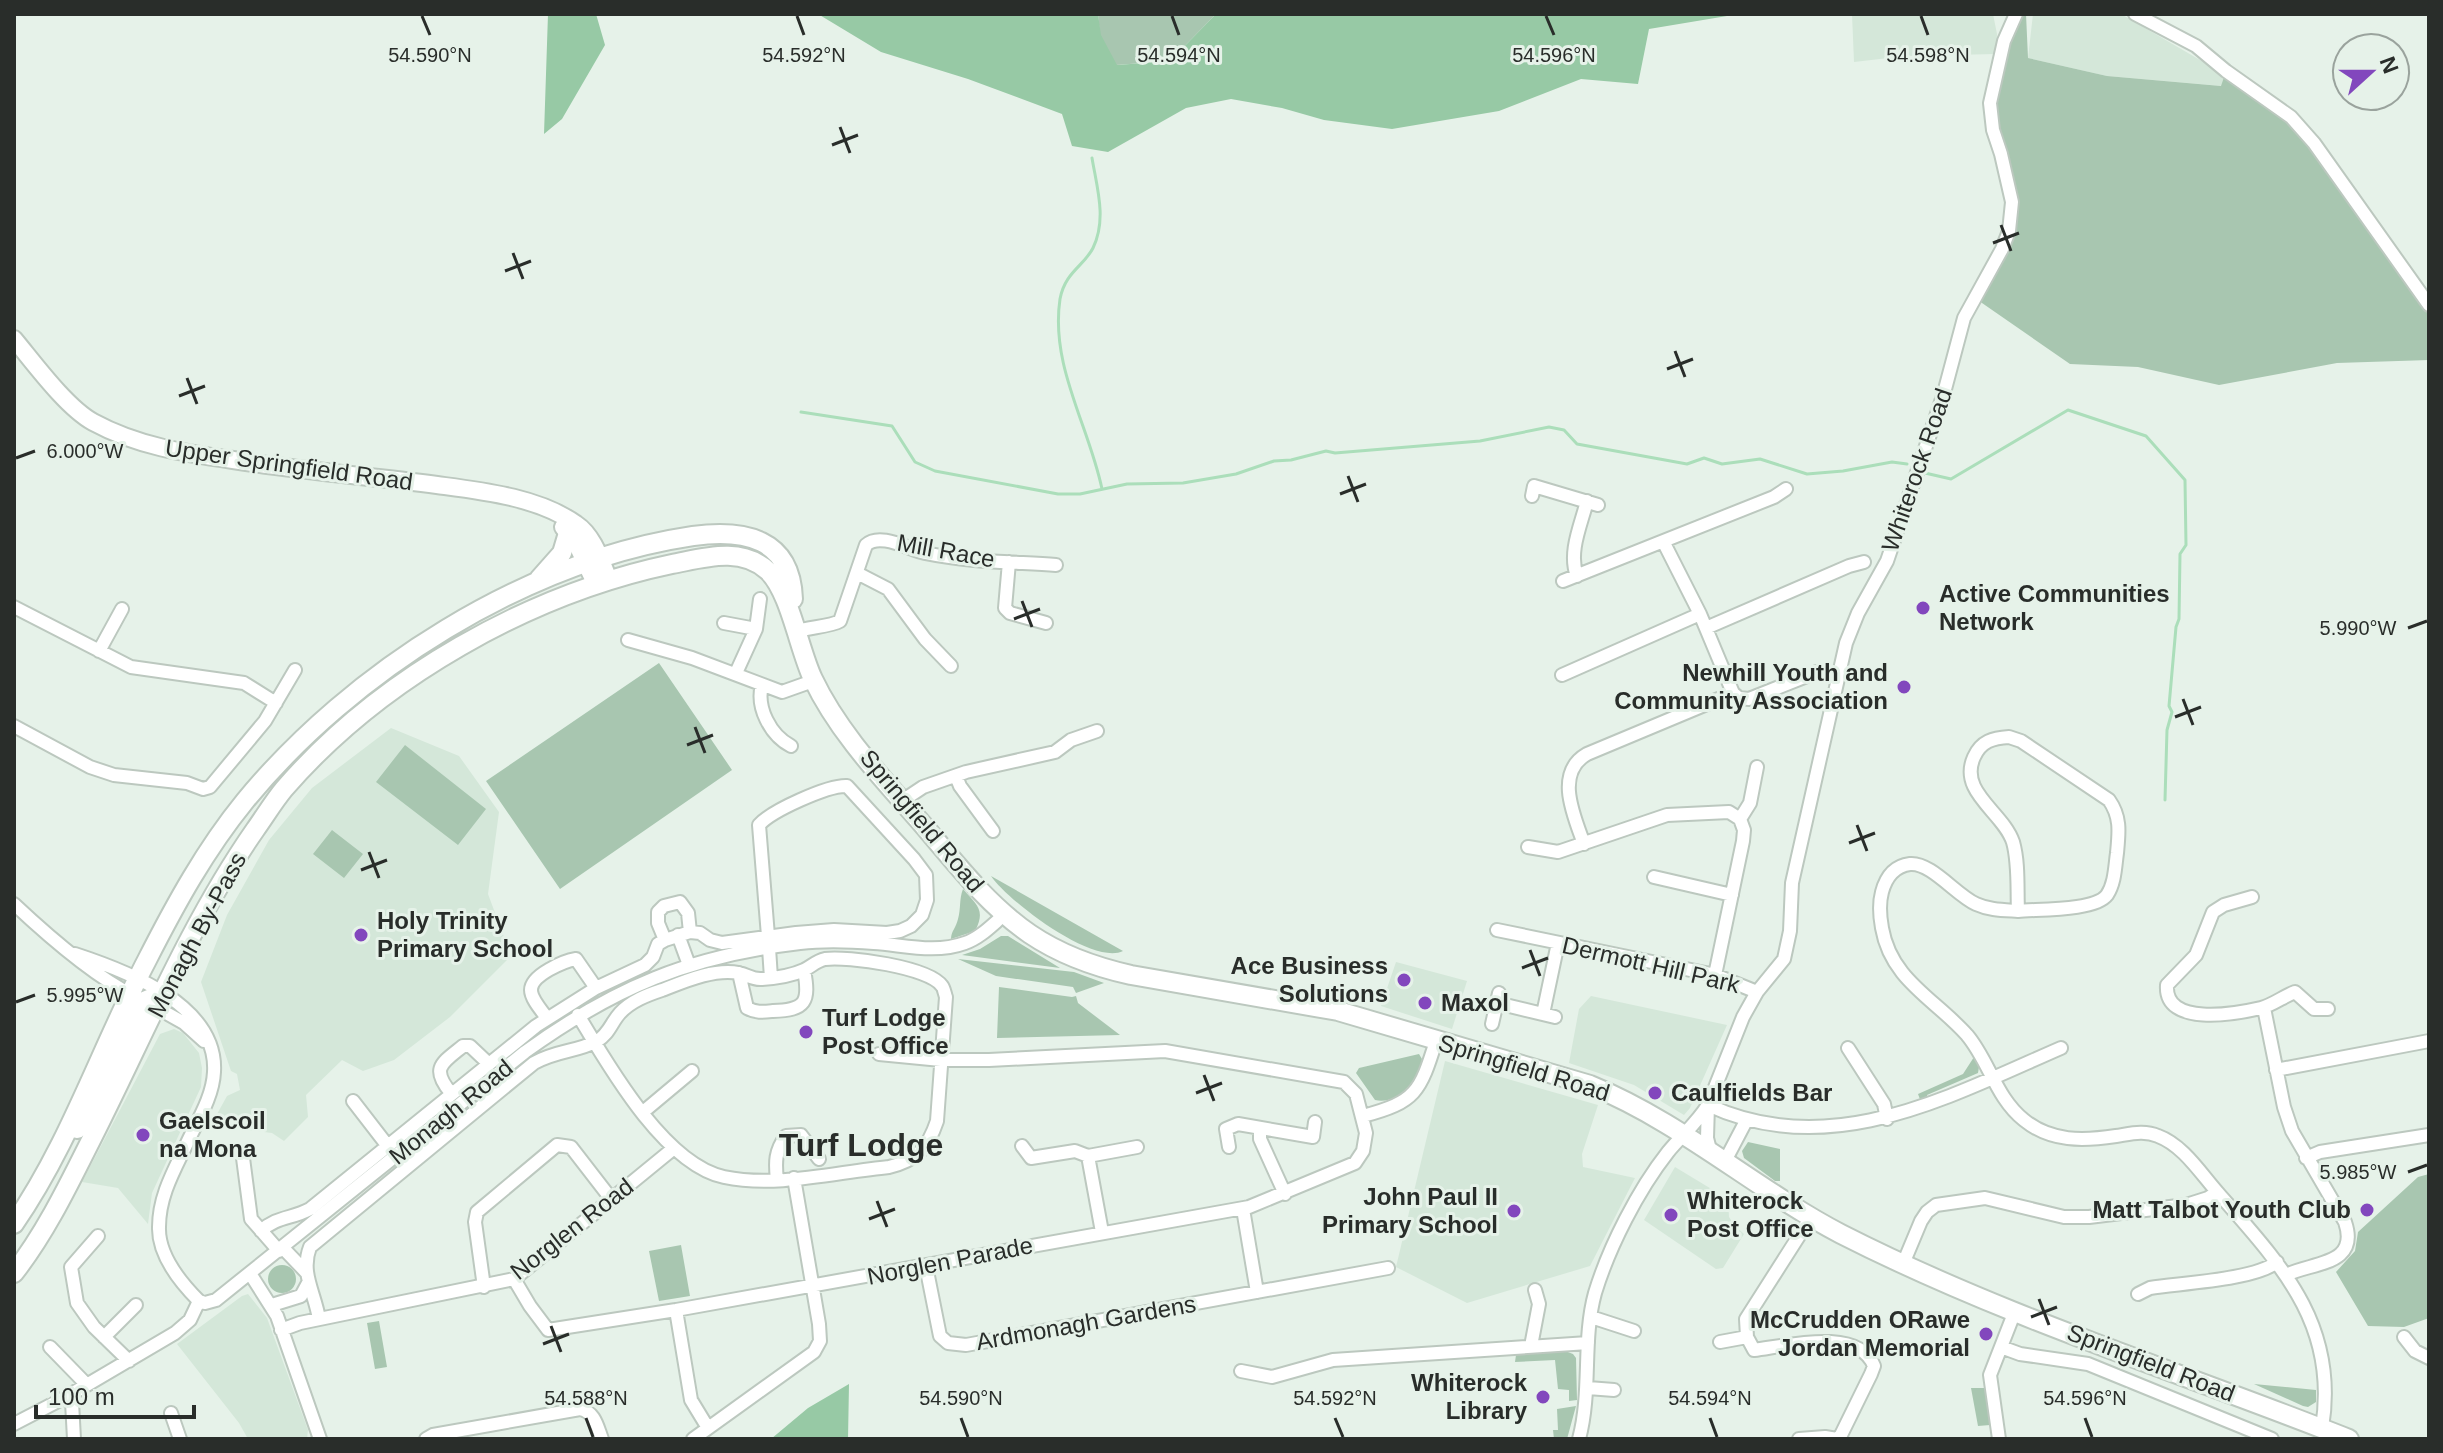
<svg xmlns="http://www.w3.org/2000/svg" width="2443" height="1453" viewBox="0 0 2443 1453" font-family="Helvetica,sans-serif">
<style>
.built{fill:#d4e7d9}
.green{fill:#a8c6b0}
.forest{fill:#97c9a5}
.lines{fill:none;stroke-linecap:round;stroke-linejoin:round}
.stream{stroke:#abdeba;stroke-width:3}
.minor-casing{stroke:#bcc8bf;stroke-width:16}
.major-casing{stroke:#bcc8bf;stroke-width:20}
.highway-casing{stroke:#bcc8bf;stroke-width:22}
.minor{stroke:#fff;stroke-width:12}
.major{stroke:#fff;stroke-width:16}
.highway{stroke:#fff;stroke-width:18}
.ticks{fill:none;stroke:#292d2a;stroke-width:3}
.poi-dot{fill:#8247bd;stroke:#e6f2e9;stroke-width:3}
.labels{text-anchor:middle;stroke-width:6;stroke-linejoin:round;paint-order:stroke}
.street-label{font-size:24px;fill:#292d2a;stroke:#e6f2e9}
.poi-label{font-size:24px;font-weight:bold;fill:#292d2a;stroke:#e6f2e9;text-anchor:start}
.district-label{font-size:32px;font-weight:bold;fill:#292d2a;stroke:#e6f2e9}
.ticks-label{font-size:20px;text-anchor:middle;fill:#292d2a;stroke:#e6f2e9;stroke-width:6;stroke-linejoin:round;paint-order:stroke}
</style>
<rect width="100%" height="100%" fill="#e6f2e9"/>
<!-- built -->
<path class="built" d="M 1852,14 L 1993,14 L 1997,34 L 1996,54 L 1906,56 L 1854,62 Z
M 2033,14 L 2121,14 L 2224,74 L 2222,86 L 2107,76 L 2028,58 Z
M 391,728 L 459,756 L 499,812 L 488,894 L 511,956 L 450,1017 L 394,1060 L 363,1071 L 342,1060 L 306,1095 L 308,1117 L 284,1141 L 272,1133 L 211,1125 L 227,1096 L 240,1090 L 237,1074 L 231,1071 L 201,982 L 227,915 L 269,840 L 312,788 Z
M 1396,962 L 1467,981 L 1452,1029 L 1381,1006 Z
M 1591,996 L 1727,1025 L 1690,1108 L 1684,1115 L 1634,1085 L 1569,1063 L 1579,1009 Z
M 174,1029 L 183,1033 L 199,1053 L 202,1068 L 201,1087 L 152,1193 L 148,1224 L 118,1188 L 82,1182 L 160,1034 Z
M 1445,1061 L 1598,1105 L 1582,1154 L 1583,1167 L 1635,1178 L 1590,1266 L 1467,1303 L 1396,1267 Z
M 1675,1167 L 1728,1199 L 1729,1217 L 1735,1226 L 1744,1234 L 1723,1268 L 1716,1269 L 1644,1220 Z
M 248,1294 L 267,1318 L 308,1430 L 307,1439 L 248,1439 L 239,1423 L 177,1344 L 242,1296 Z"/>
<!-- green -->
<path class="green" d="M 1098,14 L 1216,14 L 1170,61 L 1116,65 L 1100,35 Z
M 2016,14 L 2026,14 L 2028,58 L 2107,76 L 2221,86 L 2226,71 L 2314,143 L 2429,306 L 2429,360 L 2337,363 L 2219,385 L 2138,367 L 2070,364 L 1969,294 L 2009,230 L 2007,177 L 1990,103 Z
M 659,663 L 732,770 L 560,889 L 486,781 Z
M 405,745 L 486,809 L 458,845 L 376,782 Z
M 332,830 L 363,854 L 344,878 L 313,854 Z
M 991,876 L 1123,951 C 1093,966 1008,901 991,876 Z
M 963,889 C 977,905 986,910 975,931 L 951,939 C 951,931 956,928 958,919 C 961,909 959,899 963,889 Z
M 1001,936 L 1008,936 L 1060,968 L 962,955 L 980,949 Z
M 958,959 L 1074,972 L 1104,983 L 1076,993 L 1073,987 L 996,976 Z
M 999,987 L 1072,997 L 1076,996 L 1078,1003 L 1120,1035 L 997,1038 Z
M 1419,1054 L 1422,1059 C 1418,1080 1399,1105 1375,1100 L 1356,1073 L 1359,1068 Z
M 1974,1057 L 1979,1067 L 1978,1073 L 1927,1095 L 1928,1099 L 1921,1102 L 1918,1094 L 1963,1074 Z
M 1748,1142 L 1780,1149 L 1780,1181 L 1775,1181 L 1744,1158 L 1742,1151 Z
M 2429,1174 L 2429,1318 L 2404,1327 L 2368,1326 L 2336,1272 L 2355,1251 L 2358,1232 L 2418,1177 Z
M 681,1245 L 690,1296 L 659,1301 L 649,1251 Z
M268 1279a14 14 0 1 1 28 0a14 14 0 1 1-28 0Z
M 379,1321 L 387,1367 L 375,1369 L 367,1323 Z
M 1565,1351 L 1573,1354 L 1576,1358 L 1577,1400 L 1569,1401 L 1569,1390 L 1558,1389 L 1555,1360 L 1515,1362 L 1516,1355 Z
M 2254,1384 L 2316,1390 L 2316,1402 L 2308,1407 L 2303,1406 Z
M 1971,1388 L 1985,1388 L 1990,1425 L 1978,1426 Z
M 1576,1406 L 1567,1439 L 1554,1439 L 1553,1430 L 1558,1430 L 1557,1409 Z"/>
<!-- forest -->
<path class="forest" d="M 548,14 L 596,14 L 605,45 L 562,119 L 544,134 Z
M 818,14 L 1098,14 L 1101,35 L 1117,65 L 1170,61 L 1216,14 L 1739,14 L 1649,29 L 1638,84 L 1581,79 L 1499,111 L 1392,129 L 1324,120 L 1282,108 L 1231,99 L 1186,108 L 1108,152 L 1072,146 L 1062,114 L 968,79 L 881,52 Z
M 849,1384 L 848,1439 L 771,1439 L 808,1408 Z"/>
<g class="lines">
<!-- stream -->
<path class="stream" d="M 1092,158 C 1097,188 1107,219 1093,248 C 1084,266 1065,272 1060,299 C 1050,366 1089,426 1102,489
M 801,412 L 892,426 L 915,462 L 935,471 L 1058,494 L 1080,494 L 1127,484 L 1183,483 L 1236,474 L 1274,461 L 1291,460 L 1326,451 L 1335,453 L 1480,441 L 1549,427 L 1564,430 L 1577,444 L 1687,464 L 1704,458 L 1722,464 L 1760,459 L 1807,474 L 1843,471 L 1892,462 L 1907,464
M 1925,473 L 1951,479 L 2068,410 L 2146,436 L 2185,480 L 2186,545 L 2180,554 L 2179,619 L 2176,627 L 2169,706 L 2172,712 L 2167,730 L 2165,800"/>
<!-- minor casing -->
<g class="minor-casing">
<path id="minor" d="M 2135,14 L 2196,46 L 2226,71 L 2291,117 L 2314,143 L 2429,305
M 1532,496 L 1534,486 L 1598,505
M 1009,562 L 1005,608 L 1010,613 L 1046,623
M 857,573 L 888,589 L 925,639 L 951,666
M 1577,576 C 1568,552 1581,525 1587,501
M 1563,581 L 1774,497 L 1786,489
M 14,607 L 131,667 L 244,683 L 276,703
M 724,623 L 756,629
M 1706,628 L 1849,566 L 1864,562
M 795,632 C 807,627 830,627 840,621 L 866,545 C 880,532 908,549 925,553 C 968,562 1013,562 1056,565
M 628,640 L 692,658 L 782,692 L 813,681
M 99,651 L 122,609
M 736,673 L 756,629 L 760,599
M 1562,675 L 1700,614
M 762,685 C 756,707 770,735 791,746
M 1733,693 L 1739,698 L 1749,699 L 1817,672
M 14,726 L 90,767 L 114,775 L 187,783 L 203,789 L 210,787 L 265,721 L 295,670
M 2009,737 L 2021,741 L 2109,800 C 2121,817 2119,832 2117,853 C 2115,867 2115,883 2107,895 C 2095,911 2038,909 2018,911 C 2017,889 2019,863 2013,842 C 2003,812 1958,792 1974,757 C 1981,741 1993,738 2009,737 Z
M 956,776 L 960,786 L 993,831
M 902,801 L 923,787 L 966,772 L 1055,752 L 1071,740 L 1097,731
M 1740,819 L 1750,803 L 1757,767
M 1584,844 C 1574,816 1554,773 1587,754 L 1733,693 L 1700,614 L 1664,543
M 1528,847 L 1558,852 L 1667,815 L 1729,812 L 1740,819
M 1654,877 L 1732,895
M 2252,897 L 2224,905 L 2213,912 L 2196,955 L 2167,985 C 2164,1027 2235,1014 2261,1008 C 2273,1005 2284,996 2295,992 L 2314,1009 L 2328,1009
M 14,904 C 47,935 94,976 134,996
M 2018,911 C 2003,910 1989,910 1976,904 C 1956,895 1931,862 1910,864 C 1894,866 1886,877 1882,892 C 1879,903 1880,917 1882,928 C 1891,980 1935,999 1967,1035 C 1989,1061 1996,1098 2024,1120 C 2051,1142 2083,1141 2116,1136 C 2130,1134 2144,1130 2158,1136 C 2183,1145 2201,1174 2219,1194 C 2281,1265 2339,1325 2322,1428
M 1497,930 L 1715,975 L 1757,992
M 678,935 L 689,965
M 665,940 L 658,923 L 658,912 L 664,906 L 680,902 L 688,913 L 690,932
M 769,948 L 771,978
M 75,954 C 127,971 218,1005 214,1072 C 213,1096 198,1120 188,1141 C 175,1169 159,1195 159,1227 C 158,1255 180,1282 199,1301
M 739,973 L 747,1008 C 756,1013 763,1012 773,1011 C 806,1010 810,1002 804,970
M 1715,975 L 1743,841 L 1744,830 L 1740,819
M 1497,1003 L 1555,1017
M 150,1004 L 184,1023 L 204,1041
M 2264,1008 L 2284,1107 L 2292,1131 L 2345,1222 C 2360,1266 2312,1262 2286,1275
M 1543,1014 L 1558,943
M 547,1018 C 542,1011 531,999 531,990 C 531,975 564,961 576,959 L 596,988
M 1492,1024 L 1499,993
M 1848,1048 L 1884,1104 L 1887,1119
M 2276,1070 L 2429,1041
M 451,1093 C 430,1068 442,1063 463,1046 L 470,1046 L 488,1063
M 353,1101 L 387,1145
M 643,1112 L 692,1071
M 1363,1116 C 1416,1102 1420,1092 1436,1041
M 1260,1128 L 1260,1139 L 1285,1194
M 1022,1146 L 1031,1158 L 1075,1151 L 1088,1156 L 1137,1147
M 1229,1147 L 1226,1129 L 1238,1124 L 1313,1137 L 1315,1122
M 1711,1154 L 1707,1138 L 1708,1105 C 1830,1162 1948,1097 2061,1048
M 1088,1156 L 1102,1232
M 243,1158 L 251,1219 L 279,1251
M 2306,1158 L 2320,1152 L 2429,1135
M 1724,1163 L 1746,1121
M 777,1180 C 775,1162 775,1151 786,1136 L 801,1135 L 819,1159
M 1243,1209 L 1257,1292
M 1811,1217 L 1746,1319 L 1747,1337 L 1754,1350 C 1786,1346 1859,1327 1874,1366 L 1871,1374 L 1839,1439
M 261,1231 C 277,1216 292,1219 310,1209 L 536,1026 L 596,988 L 645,965 L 653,957 L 658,944 L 665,940 L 690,932 L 700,933 L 710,940 L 722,943 L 796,933 L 834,930 L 887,933 L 900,931 L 911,926 L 922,915 L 927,900 L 926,875 L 914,859 L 847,786 C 828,785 771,811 759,825 L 768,936
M 98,1236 L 71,1267 L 77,1303 L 94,1327 L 129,1361
M 283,1248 L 306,1272
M 1903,1264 L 1921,1221 L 1927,1212 L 1936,1205 L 1985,1198 L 2064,1217 L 2089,1217 L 2186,1205 L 2208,1198 L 2217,1192
M 926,1266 L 940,1336 L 948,1343 L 966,1345 L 1388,1268
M 251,1275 L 277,1316 L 320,1439
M 514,1279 L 530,1306 L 548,1330 L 676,1310 L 1249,1207 L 1355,1163 L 1363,1151 L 1366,1133 L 1356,1094 L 1344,1082 L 1165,1051 L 989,1060 L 941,1060 L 879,1054
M 484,1287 L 475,1222 L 477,1212 L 557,1145 L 571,1147 L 612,1200
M 2138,1294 L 2150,1288 C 2182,1283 2254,1280 2277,1262
M 199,1301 L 205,1303 L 216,1300 L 525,1052 C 615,987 690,956 800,943 C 824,940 850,941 874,943 C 904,945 935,954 965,943 C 980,938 992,925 1004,915
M 272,1305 L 301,1296 L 308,1283
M 676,1310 L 691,1400 L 708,1428
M 1591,1317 L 1634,1331
M 319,1319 C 315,1293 300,1273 310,1247 L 534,1063 C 557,1050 577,1052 597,1041 C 609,1034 611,1023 620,1013 C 631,1001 647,995 662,990 C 685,981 715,968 739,973 C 748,975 753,980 762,979 C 776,978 791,976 804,970 C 812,966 816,961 825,959 C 848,956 929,967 942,986 C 944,988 945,995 946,997 L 937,1121 C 928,1148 917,1160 889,1167 C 836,1172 777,1188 724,1177 C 664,1164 608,1065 578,1015
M 281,1330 L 300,1323 L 514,1279 L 674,1148
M 104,1337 L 136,1305
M 2404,1337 L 2415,1351 L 2429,1358
M 1720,1342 L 1747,1337
M 1531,1346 L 1539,1304 L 1535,1290
M 50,1347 L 87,1385
M 2001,1347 L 2020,1354 L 2088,1364 L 2272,1439
M 1241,1371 L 1272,1377 L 1333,1360 L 1588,1343
M 1588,1388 L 1614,1390
M 68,1396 L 72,1402 L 74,1439
M 171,1413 L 180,1439
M 14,1424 L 68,1396 L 175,1333 L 190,1320 L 199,1301
M 426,1439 L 433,1435 L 580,1409 C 595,1412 597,1426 602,1439
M 693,1439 L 814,1352 L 820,1341 L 819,1324 L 794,1178
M 1579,1439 C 1592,1390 1582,1340 1595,1293 C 1609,1247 1638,1190 1668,1152 C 1681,1136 1697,1123 1708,1105 L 1743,1017 L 1757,992 L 1784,959 L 1790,931 L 1792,883 L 1846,643 L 1858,613 L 1887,561 L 1944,393 L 1964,318 L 2002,249 L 2009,231 L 2012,202 L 2001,154 L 1993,130 L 1990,103 L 2004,41 L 2016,14
M 1799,1439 L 1825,1437 L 1837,1439
M 1999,1439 L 1990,1375 L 2015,1311"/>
</g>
<!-- major casing -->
<g class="major-casing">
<path id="major" d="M 14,339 C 34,363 66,407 93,422 C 137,446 184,453 233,460 C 300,471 369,476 437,485 C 482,491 538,497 576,524 C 594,536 601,561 609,580
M 563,527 L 577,545 L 596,585"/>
</g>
<!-- highway casing -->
<g class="highway-casing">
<path id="highway" d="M 539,579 L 562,553 L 568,533
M 77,1129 L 91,1109 L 144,1001 L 163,993
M 14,1224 C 70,1143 101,1048 147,960 C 175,905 205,850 245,801 C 352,671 525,561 693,536 C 744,529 791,538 793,599
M 14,1273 C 43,1236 65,1192 86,1150 C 141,1043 186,929 255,830 C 265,816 274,801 284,789 C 380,678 529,594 672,564 C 704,558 741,546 768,571 C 790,592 799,650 813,679 C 839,734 885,781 924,826 C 957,865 988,905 1030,934 C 1061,955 1095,967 1131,975 L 1338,1011 L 1590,1085 C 1681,1122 1755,1189 1841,1234 C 2004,1317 2180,1372 2349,1439"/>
</g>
<!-- minor -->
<use href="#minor" class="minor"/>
<!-- major -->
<use href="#major" class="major"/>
<!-- highway -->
<use href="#highway" class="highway"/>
</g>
<!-- ticks -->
<path class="ticks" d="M 422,16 L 430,35M 797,16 L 804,35M 1172,16 L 1179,35M 1546,16 L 1554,35M 1921,16 L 1928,35M 840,127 L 850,153M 832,145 L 858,135M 2001,225 L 2011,251M 1993,243 L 2019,233M 513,253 L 523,279M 505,271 L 531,261M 1675,351 L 1685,377M 1667,369 L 1693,359M 187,378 L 197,404M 179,396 L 205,386M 16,458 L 35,451M 1348,476 L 1358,502M 1340,494 L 1366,484M 1022,601 L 1032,627M 1014,619 L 1040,609M 2408,628 L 2427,621M 2183,699 L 2193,725M 2175,717 L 2201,707M 695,727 L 705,753M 687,745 L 713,735M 1857,825 L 1867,851M 1849,843 L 1875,833M 369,852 L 379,878M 361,870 L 387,860M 1530,950 L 1540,976M 1522,968 L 1548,958M 16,1002 L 35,995M 1204,1075 L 1214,1101M 1196,1093 L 1222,1083M 2408,1172 L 2427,1165M 877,1201 L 887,1227M 869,1219 L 895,1209M 2039,1299 L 2049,1325M 2031,1317 L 2057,1307M 551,1326 L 561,1352M 543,1344 L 569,1334M 586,1418 L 593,1437M 961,1418 L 968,1437M 1335,1418 L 1343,1437M 1710,1418 L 1717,1437M 2085,1418 L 2092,1437"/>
<!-- markers -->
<g class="poi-dot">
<circle cx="1923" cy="608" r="8"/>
<circle cx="1904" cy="687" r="8"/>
<circle cx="361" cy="935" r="8"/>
<circle cx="1404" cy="980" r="8"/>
<circle cx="1425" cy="1003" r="8"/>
<circle cx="806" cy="1032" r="8"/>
<circle cx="1655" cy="1093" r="8"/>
<circle cx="143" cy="1135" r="8"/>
<circle cx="2367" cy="1210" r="8"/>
<circle cx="1514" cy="1211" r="8"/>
<circle cx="1671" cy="1215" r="8"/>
<circle cx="1986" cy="1334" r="8"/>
<circle cx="1543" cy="1397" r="8"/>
</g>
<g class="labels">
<!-- street labels -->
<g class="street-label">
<text transform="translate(289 465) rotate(8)" y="8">Upper Springfield Road</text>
<text transform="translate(1917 470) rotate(-71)" y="8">Whiterock Road</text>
<text transform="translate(946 551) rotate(10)" y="8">Mill Race</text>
<text transform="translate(922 821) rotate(50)" y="8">Springfield Road</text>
<text transform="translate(197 935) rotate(-62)" y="8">Monagh By-Pass</text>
<text transform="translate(1651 965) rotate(13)" y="8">Dermott Hill Park</text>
<text transform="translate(1524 1068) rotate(17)" y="8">Springfield Road</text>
<text transform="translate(451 1112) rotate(-39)" y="8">Monagh Road</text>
<text transform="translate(572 1229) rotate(-38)" y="8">Norglen Road</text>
<text transform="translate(950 1261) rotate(-11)" y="8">Norglen Parade</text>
<text transform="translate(1086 1323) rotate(-10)" y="8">Ardmonagh Gardens</text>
<text transform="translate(2151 1363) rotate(21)" y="8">Springfield Road</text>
</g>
<!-- poi labels -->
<g class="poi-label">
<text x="1939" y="602">Active Communities<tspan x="1939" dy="28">Network</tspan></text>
<text x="1888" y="681" text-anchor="end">Newhill Youth and<tspan x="1888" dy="28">Community Association</tspan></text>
<text x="377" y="929">Holy Trinity<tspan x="377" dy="28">Primary School</tspan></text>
<text x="1388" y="974" text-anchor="end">Ace Business<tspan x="1388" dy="28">Solutions</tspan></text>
<text x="1441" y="1011">Maxol</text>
<text x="822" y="1026">Turf Lodge<tspan x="822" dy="28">Post Office</tspan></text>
<text x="1671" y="1101">Caulfields Bar</text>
<text x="159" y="1129">Gaelscoil<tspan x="159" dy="28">na Mona</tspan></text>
<text x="1498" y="1205" text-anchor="end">John Paul II<tspan x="1498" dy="28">Primary School</tspan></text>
<text x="1687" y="1209">Whiterock<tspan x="1687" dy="28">Post Office</tspan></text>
<text x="2351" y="1218" text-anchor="end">Matt Talbot Youth Club</text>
<text x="1970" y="1328" text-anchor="end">McCrudden ORawe<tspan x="1970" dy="28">Jordan Memorial</tspan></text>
<text x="1527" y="1391" text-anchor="end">Whiterock<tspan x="1527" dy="28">Library</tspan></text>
</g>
<!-- district labels -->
<g class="district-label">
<text x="861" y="1156">Turf Lodge</text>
</g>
</g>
<g class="ticks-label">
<text x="430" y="62">54.590°N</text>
<text x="804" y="62">54.592°N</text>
<text x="1179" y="62">54.594°N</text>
<text x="1554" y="62">54.596°N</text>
<text x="1928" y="62">54.598°N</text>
<text x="85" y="458">6.000°W</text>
<text x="2358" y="635">5.990°W</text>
<text x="85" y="1002">5.995°W</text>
<text x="2358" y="1179">5.985°W</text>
<text x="586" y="1405">54.588°N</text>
<text x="961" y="1405">54.590°N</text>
<text x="1335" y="1405">54.592°N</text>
<text x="1710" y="1405">54.594°N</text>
<text x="2085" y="1405">54.596°N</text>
</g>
<!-- border -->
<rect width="2443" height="1453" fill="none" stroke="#292d2a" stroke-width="32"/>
<!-- north arrow -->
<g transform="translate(2371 72) rotate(69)"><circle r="38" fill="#e6f2e9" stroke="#9aa39d" stroke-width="2"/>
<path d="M0-6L14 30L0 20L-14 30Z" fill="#8247bd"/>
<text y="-12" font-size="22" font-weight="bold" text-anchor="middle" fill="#292d2a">N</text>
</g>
<!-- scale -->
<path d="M36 1405v12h158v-12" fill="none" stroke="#292d2a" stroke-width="4"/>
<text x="48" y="1405" font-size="24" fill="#292d2a" stroke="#e6f2e9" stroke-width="6" paint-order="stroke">100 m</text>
</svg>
